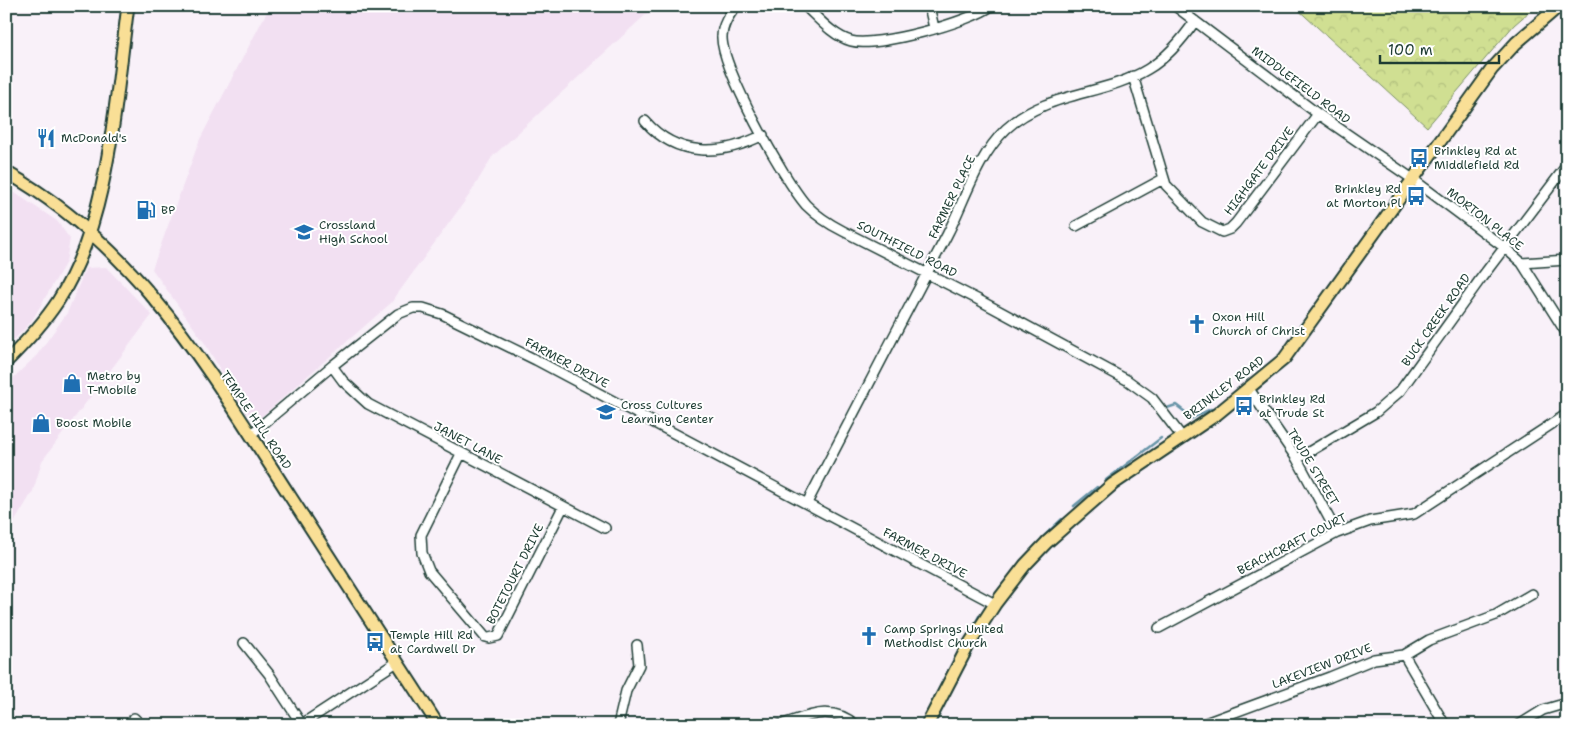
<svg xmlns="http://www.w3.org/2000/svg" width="1573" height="731" viewBox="0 0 1573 731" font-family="'Shantell Sans',sans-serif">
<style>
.built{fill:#f2e0f2}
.forest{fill:url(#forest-crowns);stroke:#788e63}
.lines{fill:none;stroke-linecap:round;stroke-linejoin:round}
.stream{stroke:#6795a8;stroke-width:2.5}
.minor-casing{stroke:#1f3d34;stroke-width:12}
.major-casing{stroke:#1f3d34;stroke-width:15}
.minor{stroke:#fff;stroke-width:9}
.major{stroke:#f9df96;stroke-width:11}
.labels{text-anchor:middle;stroke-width:4;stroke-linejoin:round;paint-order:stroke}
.street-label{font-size:12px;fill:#1f3d34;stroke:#fff}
.poi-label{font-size:12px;fill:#1f3d34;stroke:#fff;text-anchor:start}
</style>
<defs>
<pattern id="forest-crowns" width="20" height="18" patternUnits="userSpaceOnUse" patternTransform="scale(1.25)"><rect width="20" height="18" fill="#d0df92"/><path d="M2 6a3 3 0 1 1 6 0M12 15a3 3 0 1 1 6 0" fill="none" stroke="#b2c07e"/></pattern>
</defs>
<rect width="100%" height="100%" fill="#f9f1f9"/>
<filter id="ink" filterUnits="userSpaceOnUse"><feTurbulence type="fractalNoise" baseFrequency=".02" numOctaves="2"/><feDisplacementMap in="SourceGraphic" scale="10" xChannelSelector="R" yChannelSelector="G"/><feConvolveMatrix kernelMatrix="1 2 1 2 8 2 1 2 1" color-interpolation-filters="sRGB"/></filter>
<g filter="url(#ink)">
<!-- built -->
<path class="built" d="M 270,6 L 655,6 L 492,157 L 470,194 L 391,303 L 255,422 L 239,401 L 204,342 L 152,269 L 200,139 Z
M 6,187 L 57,221 L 70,239 L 66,262 L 31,322 L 6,348 Z
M 106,267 L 152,315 L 42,461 L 33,491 L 6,536 L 6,385 L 37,355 L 67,313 L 86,268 Z"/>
<!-- forest -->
<path class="forest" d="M 1294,6 L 1536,6 L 1514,25 L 1427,127 Z"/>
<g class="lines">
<!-- stream -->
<path class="stream" d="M 1167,408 L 1176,405 L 1193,418
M 1190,419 L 1211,409
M 1106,480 L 1161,438
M 1074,506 L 1097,487
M 1042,538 L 1062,519
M 997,592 L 1036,545
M 920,725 L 979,616"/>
<!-- minor casing -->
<g class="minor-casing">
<path id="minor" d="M 736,6 C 729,15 722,25 722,37 C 721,67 784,180 806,205 C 817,216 829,224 843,231 L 977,299 L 1127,380 L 1152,398 L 1182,437
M 805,6 C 818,18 833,36 851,41 C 875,48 971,22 991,6
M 929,6 L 934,28
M 1175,6 L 1318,114 L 1414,180 L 1505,248 L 1522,263 L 1567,334
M 1133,76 L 1166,185 L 1202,222 L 1222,232 L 1230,229 L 1236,223 L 1318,114
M 645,121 C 677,158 722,156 763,135
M 1076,226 L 1163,179
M 1522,263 L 1567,260
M 332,366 L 343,381 L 368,404 L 605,528
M 1249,389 L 1297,459 L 1337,533
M 250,435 L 332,366 L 398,314 L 413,308 L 423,308 L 442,314 L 536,360 L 995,604
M 461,454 L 421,535 L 422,553 L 429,571 L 485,637 L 489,638 L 498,636 L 563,507
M 1297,459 L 1376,412 L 1400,391 L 1479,281 L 1567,165
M 807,503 C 853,414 900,324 947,235 C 965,200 977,157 1006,129 C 1047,91 1104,96 1148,69 C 1168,57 1182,40 1195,21
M 1159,628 L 1337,533 L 1370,521 L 1414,514 L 1567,414
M 244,643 L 269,674 L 302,725
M 1404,655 L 1445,725
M 134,718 L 141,725
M 302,724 L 397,662
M 618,725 L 626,691 L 639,665 L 637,645
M 780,725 C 809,716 830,704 856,725
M 1200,725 L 1330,677 L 1374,659 L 1404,655 L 1429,640 L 1496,615 L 1532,594
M 1519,725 L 1543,710 L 1567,703"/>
</g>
<!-- major casing -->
<g class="major-casing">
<path id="major" d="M 6,172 C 140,248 209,371 290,496 C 339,573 389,649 438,725
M 6,362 C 25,343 43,324 58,301 C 110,220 115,100 128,6
M 927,725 L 968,646 L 995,604 L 1025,565 L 1047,542 L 1113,484 L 1217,414 L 1284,359 L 1492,69 L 1516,43 L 1559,6"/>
</g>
<!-- minor -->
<use href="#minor" class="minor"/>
<!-- major -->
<use href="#major" class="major"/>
</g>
</g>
<!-- icons -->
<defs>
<g id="restaurant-bare" transform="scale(1.5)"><path d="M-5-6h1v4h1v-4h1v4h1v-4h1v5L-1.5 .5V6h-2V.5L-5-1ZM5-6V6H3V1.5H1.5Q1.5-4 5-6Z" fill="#1f6fb2" stroke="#fff" stroke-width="2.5" paint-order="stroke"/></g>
<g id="bus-bare" transform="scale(1.5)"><path d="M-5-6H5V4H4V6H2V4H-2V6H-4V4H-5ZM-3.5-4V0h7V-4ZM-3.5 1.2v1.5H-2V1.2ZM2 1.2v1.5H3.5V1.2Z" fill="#1f6fb2" stroke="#fff" stroke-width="2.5" paint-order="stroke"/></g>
<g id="fuel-bare" transform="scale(1.5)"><path d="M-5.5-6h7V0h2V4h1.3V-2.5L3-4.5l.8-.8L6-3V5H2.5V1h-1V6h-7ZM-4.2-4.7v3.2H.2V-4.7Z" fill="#1f6fb2" stroke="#fff" stroke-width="2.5" paint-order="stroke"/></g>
<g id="school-bare" transform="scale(1.5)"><path d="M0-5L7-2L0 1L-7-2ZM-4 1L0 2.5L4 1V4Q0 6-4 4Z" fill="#1f6fb2" stroke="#fff" stroke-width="2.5" paint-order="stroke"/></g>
<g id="church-bare" transform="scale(1.5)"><path d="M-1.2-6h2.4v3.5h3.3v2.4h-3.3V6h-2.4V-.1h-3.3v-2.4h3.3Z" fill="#1f6fb2" stroke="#fff" stroke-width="2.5" paint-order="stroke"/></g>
<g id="shop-bare" transform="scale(1.5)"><path d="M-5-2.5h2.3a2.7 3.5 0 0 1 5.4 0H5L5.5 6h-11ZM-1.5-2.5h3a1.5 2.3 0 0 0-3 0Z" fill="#1f6fb2" stroke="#fff" stroke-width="2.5" paint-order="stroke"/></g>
</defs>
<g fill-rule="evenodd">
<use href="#restaurant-bare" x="46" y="138"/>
<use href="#bus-bare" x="1419" y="158"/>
<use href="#bus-bare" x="1416" y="196"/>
<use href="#fuel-bare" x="146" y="210"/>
<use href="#school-bare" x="304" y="232"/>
<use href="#church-bare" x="1197" y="324"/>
<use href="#shop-bare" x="72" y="383"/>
<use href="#bus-bare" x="1244" y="406"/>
<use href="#school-bare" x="606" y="412"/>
<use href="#shop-bare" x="41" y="423"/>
<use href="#church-bare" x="869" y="636"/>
<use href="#bus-bare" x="375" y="642"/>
</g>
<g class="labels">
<!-- street labels -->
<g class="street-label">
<text transform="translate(1301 85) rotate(37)" y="4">MIDDLEFIELD ROAD</text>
<text transform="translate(1259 171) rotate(-53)" y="4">HIGHGATE DRIVE</text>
<text transform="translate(952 197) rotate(-64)" y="4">FARMER PLACE</text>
<text transform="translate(1485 219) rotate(38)" y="4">MORTON PLACE</text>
<text transform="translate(907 249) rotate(27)" y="4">SOUTHFIELD ROAD</text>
<text transform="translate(1436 320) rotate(-55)" y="4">BUCK CREEK ROAD</text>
<text transform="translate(567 363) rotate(28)" y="4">FARMER DRIVE</text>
<text transform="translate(1224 388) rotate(-37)" y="4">BRINKLEY ROAD</text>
<text transform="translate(256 420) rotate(56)" y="4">TEMPLE HILL ROAD</text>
<text transform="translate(468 443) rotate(28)" y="4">JANET LANE</text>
<text transform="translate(1313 467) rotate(59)" y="4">TRUDE STREET</text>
<text transform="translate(1292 544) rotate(-27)" y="4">BEACHCRAFT COURT</text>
<text transform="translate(925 553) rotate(28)" y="4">FARMER DRIVE</text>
<text transform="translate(515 574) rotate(-63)" y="4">BOTETOURT DRIVE</text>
<text transform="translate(1322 666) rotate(-21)" y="4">LAKEVIEW DRIVE</text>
</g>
<!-- poi labels -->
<g class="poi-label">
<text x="61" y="142">McDonald's</text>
<text x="1434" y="155">Brinkley Rd at<tspan x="1434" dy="14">Middlefield Rd</tspan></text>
<text x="1401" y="193" text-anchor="end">Brinkley Rd<tspan x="1401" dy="14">at Morton Pl</tspan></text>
<text x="161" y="214">BP</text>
<text x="319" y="229">Crossland<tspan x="319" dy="14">High School</tspan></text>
<text x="1212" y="321">Oxon Hill<tspan x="1212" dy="14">Church of Christ</tspan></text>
<text x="87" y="380">Metro by<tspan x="87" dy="14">T-Mobile</tspan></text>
<text x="1259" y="403">Brinkley Rd<tspan x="1259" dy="14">at Trude St</tspan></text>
<text x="621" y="409">Cross Cultures<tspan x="621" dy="14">Learning Center</tspan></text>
<text x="56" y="427">Boost Mobile</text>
<text x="884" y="633">Camp Springs United<tspan x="884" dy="14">Methodist Church</tspan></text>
<text x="390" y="639">Temple Hill Rd<tspan x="390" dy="14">at Cardwell Dr</tspan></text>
</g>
</g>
<!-- margin -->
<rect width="1573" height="731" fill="none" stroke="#fff" stroke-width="25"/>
<rect x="12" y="12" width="1548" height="706" fill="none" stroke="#1f3d34" stroke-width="2" filter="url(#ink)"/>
<!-- scale -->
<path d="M1380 55v8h119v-8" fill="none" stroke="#1f3d34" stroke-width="2.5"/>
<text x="1388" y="55" font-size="15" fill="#1f3d34" stroke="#ffffff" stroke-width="4" paint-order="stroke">100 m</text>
</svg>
